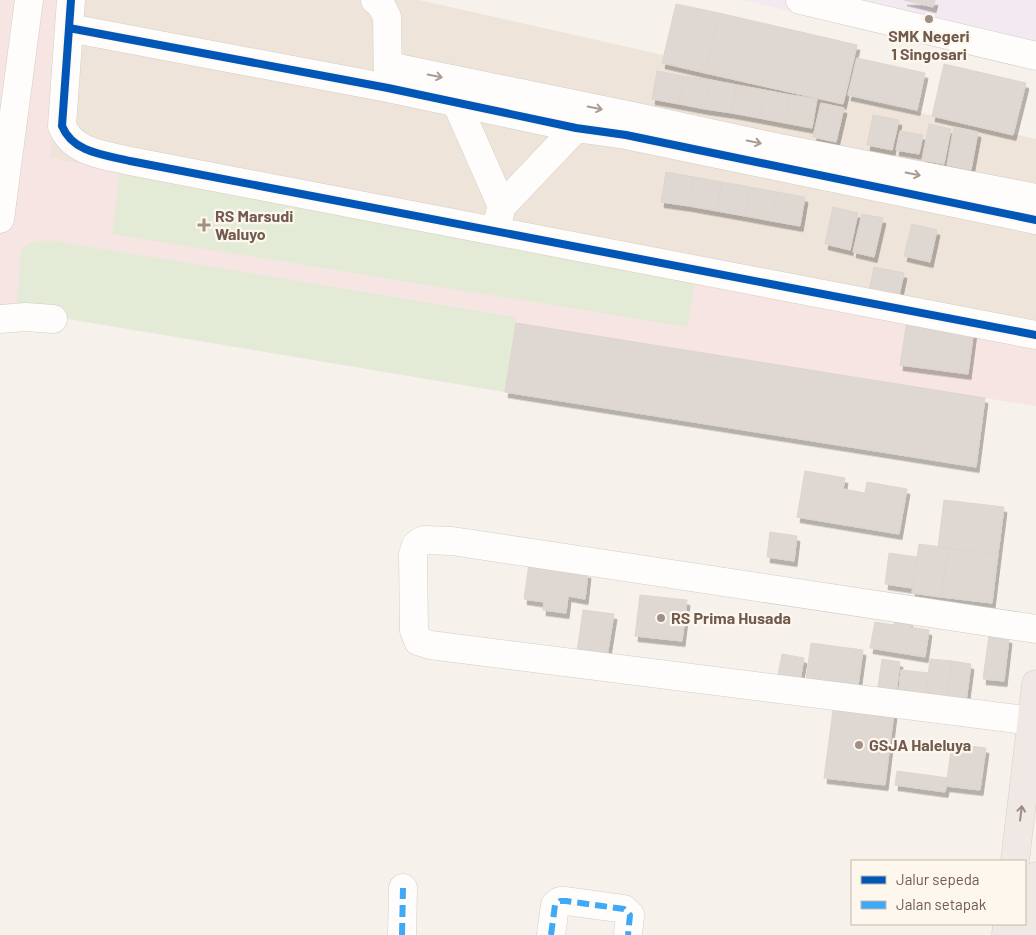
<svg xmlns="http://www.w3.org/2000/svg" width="1036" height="935" viewBox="0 0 1036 935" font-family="Barlow,sans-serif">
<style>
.residential{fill:#eee4d9}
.education{fill:#f2e9f1}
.medical{fill:#f7e5e4}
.green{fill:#e3ebd7}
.building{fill:#dfd7d1;stroke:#ded5ce;filter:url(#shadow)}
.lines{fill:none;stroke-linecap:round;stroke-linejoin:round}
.minor-casing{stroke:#d3cdc6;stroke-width:29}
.highway-casing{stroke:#d4ccc7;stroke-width:29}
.minor{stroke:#fefdfc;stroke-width:28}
.highway{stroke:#f0e8e5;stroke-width:28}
.quiet{stroke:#3fa9f5;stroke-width:6;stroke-dasharray:12 6;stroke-linecap:butt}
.cycleway-casing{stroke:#fdf7ed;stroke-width:11}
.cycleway{stroke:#0057b8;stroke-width:8}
.oneway{stroke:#a99b94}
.oneway2{stroke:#9d8c83}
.poi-dot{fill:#a08f85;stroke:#fdf7ed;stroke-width:2}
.labels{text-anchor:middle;stroke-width:4.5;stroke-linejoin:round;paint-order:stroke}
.poi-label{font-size:16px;font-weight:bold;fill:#715a4e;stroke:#fdf7ed;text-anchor:start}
</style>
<defs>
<filter id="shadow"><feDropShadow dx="3" dy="5.5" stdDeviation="0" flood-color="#0004"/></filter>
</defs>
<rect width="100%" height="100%" fill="#f6f1eb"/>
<!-- residential -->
<path class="residential" d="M 61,0 L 419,0 L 1036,139 L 1036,343 L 50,158 Z"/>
<!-- education -->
<path class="education" d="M 744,0 L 1036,0 L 1036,65 L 901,38 Z"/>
<!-- medical -->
<path class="medical" d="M 0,0 L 61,0 L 50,158 L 1036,343 L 1036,406 L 516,323 L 505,392 L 33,313 L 0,315 Z"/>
<!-- green -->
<path class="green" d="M 120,171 L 696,279 L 687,327 L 112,234 Z
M 48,240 L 515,317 L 516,323 L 505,392 L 33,313 L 16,314 L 21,250 L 30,243 Z"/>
<!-- building -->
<path class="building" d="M 904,0 L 935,0 L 933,7 Z
M 676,4 L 719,13 L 705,73 L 662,63 Z
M 719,13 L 857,45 L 843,104 L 705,73 Z
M 857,58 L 925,73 L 917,110 L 848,95 Z
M 944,64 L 1026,83 L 1013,135 L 932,116 Z
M 657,71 L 684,76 L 679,104 L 652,99 Z
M 684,76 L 710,80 L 705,109 L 679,104 Z
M 710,80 L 737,85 L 732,113 L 705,109 Z
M 737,85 L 764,90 L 759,118 L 732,113 Z
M 764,90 L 790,95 L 785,123 L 759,118 Z
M 790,95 L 817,99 L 812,128 L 785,123 Z
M 821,103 L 844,108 L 836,142 L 813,137 Z
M 873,115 L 899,120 L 892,150 L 867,145 Z
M 929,124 L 951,129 L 944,164 L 922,160 Z
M 954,127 L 978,132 L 971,170 L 947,165 Z
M 900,131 L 923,135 L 919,154 L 896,150 Z
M 666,172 L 694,177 L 689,206 L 661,202 Z
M 694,177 L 722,182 L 717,211 L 689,206 Z
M 722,182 L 750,187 L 745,216 L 717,211 Z
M 750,187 L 777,192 L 772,221 L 745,216 Z
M 777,192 L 805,197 L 800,226 L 772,221 Z
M 833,207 L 858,213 L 850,250 L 825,244 Z
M 862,214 L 883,218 L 874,257 L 853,252 Z
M 912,224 L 937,230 L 930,262 L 904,256 Z
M 874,267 L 904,273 L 897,305 L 867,300 Z
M 907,320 L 974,329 L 968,374 L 900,365 Z
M 516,323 L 985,398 L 976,467 L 505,392 Z
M 805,471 L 845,478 L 843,489 L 865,493 L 867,482 L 907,489 L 899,534 L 797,517 Z
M 944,500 L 1004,507 L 998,554 L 938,547 Z
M 770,532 L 797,536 L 794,561 L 767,557 Z
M 919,544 L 948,548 L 941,597 L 912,593 Z
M 948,548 L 998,554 L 992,603 L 941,597 Z
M 889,553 L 917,557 L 912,588 L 885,584 Z
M 529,564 L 588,573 L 585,599 L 568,596 L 566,613 L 543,610 L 544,602 L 524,599 Z
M 640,595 L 687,600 L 682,641 L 635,636 Z
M 583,610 L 614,614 L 606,663 L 576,658 Z
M 895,618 L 910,621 L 909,627 L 929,630 L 925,657 L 870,648 L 875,622 L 894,625 Z
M 989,635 L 1009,638 L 1004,681 L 983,679 Z
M 811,643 L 863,650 L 858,686 L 806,679 Z
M 782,654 L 804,658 L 800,680 L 778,675 Z
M 882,659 L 900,662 L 895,702 L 876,700 Z
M 930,659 L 952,661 L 946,707 L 925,704 Z
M 952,661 L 971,664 L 965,709 L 946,707 Z
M 901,670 L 929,673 L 925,704 L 898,701 Z
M 834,703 L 894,712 L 885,785 L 824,778 Z
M 952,744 L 986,748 L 980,790 L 946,786 Z
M 897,771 L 948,778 L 945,792 L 895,785 Z"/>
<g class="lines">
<!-- minor casing -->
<g class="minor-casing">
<path id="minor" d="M 71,0 L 62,126 C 73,153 105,155 130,161 L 1036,335
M 375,0 L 381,5 L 387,17 L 388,84
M 800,0 L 1036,56
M 69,28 L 388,88 L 576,128 L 626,135 L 1036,220
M 388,66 L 632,116 L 779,148 L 1036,198
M 456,102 L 502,206
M 0,219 L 29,0
M 495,231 L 502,206 L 576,128
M 0,319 L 26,317 L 53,319
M 1032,721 L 430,645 L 418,641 L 414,630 L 413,554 L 416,545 L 423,540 L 452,541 L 1036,629
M 402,935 L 403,888
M 551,935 L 555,905 L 560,901 L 566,901 L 624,909 L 630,915 L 628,935"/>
</g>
<!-- highway casing -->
<g class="highway-casing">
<path id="highway" d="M 1015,861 L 1036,684
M 1006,935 L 1007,924
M 1029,935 L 1036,876"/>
</g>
<!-- minor -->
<use href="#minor" class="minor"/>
<!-- highway -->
<use href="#highway" class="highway"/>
<!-- quiet -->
<path class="quiet" d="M 402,935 L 403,888
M 551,935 L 555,905 L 560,901 L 566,901 L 624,909 L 630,915 L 628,935"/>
<!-- cycleway casing -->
<g class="cycleway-casing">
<path id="cycleway" d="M 71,0 L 62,126 C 73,153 105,155 130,161 L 1036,335
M 69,28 L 388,88 L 576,128 L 626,135 L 1036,220"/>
</g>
<!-- cycleway -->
<use href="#cycleway" class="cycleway"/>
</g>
<!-- one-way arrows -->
<defs><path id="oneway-shaft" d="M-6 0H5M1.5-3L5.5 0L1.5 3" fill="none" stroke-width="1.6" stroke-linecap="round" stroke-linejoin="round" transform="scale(1.25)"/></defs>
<g class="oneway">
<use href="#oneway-shaft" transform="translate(435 76) rotate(11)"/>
<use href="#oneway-shaft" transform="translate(595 108) rotate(11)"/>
<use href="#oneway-shaft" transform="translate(754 142) rotate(12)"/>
<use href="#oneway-shaft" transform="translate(913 174) rotate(11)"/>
</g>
<use class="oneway2" href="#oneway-shaft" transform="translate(1021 813) rotate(-83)"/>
<!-- markers -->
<g class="poi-dot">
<circle cx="929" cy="19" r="5"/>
<path d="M201.5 217.5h5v5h5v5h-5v5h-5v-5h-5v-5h5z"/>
<circle cx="661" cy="618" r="5"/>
<circle cx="859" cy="745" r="5"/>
</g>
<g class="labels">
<!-- poi labels -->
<g class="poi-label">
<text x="929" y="42" text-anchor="middle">SMK Negeri<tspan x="929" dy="18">1 Singosari</tspan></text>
<text x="215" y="222">RS Marsudi<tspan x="215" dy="18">Waluyo</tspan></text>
<text x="671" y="624">RS Prima Husada</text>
<text x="869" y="751">GSJA Haleluya</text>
</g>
</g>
<!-- legend -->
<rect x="851" y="860" width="175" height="65" fill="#fdf7ed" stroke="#c5b8ad"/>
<rect x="861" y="876" width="25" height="8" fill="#0057b8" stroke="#c5b8ad"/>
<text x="896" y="885" font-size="15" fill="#715a4e">Jalur sepeda</text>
<rect x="861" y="901" width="25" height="8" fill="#3fa9f5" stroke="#c5b8ad"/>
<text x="896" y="910" font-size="15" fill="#715a4e">Jalan setapak</text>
</svg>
